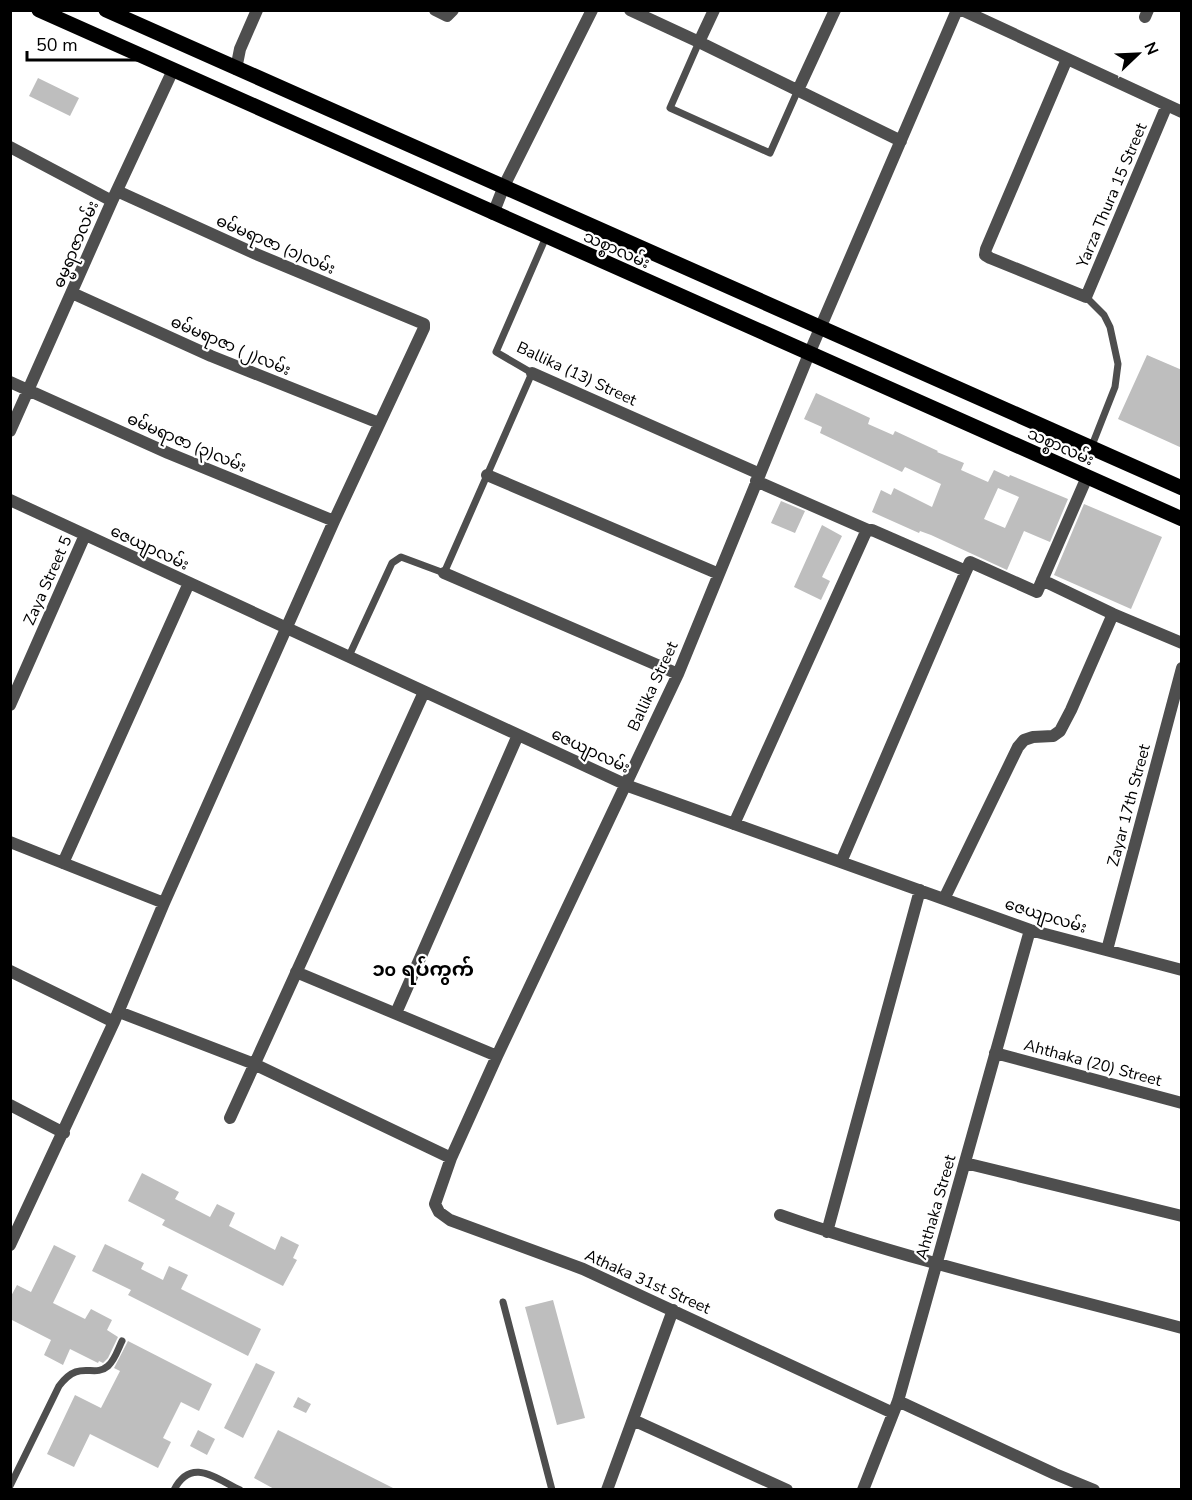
<svg xmlns="http://www.w3.org/2000/svg" width="1192" height="1500" viewBox="0 0 1192 1500" font-family="'Nunito Sans','Noto Sans Myanmar',sans-serif">
<style>
.building{fill:#bebebe;fill-rule:evenodd}
.lines{fill:none;stroke-linecap:round;stroke-linejoin:round}
.service{stroke:#4e4e4e;stroke-width:7}
.minor{stroke:#4e4e4e;stroke-width:12}
.primary{stroke:#000;stroke-width:15}
.labels{text-anchor:middle;stroke-width:4.5;stroke-linejoin:round;paint-order:stroke}
.street-label{font-size:16px;fill:#000;stroke:#fff}
.quarter-label{font-size:20px;font-weight:bold;fill:#000;stroke:#fff}
</style>
<rect width="100%" height="100%" fill="#fff"/>
<!-- building -->
<path class="building" d="M 38,78 L 79,98 L 70,116 L 29,96 Z
M 1147,355 L 1182,370 L 1182,448 L 1118,419 Z
M 816,393 L 870,418 L 868,424 L 893,435 L 895,431 L 938,451 L 937,452 L 964,463 L 961,470 L 988,482 L 994,470 L 1009,477 L 1010,475 L 1068,499 L 1050,542 L 1024,531 L 1007,570 L 931,535 L 920,531 L 919,533 L 872,512 L 881,490 L 891,495 L 894,488 L 932,507 L 941,484 L 905,467 L 902,472 L 820,433 L 822,427 L 804,419 ZM 998,488 L 1019,497 L 1005,528 L 984,519 Z
M 781,501 L 805,511 L 795,533 L 771,523 Z
M 1084,504 L 1162,537 L 1131,609 L 1054,575 Z
M 822,525 L 842,536 L 822,577 L 830,581 L 821,600 L 794,587 Z
M 142,1173 L 179,1192 L 175,1199 L 210,1217 L 217,1204 L 235,1213 L 229,1226 L 275,1250 L 281,1236 L 299,1245 L 293,1258 L 297,1260 L 283,1286 L 162,1225 L 165,1220 L 128,1201 Z
M 105,1244 L 144,1263 L 141,1269 L 163,1280 L 169,1266 L 188,1275 L 181,1289 L 261,1329 L 248,1356 L 128,1295 L 131,1290 L 92,1271 Z
M 54,1245 L 76,1256 L 53,1303 L 85,1319 L 91,1309 L 112,1320 L 107,1330 L 118,1337 L 108,1358 L 103,1363 L 99,1361 L 98,1363 L 70,1349 L 63,1365 L 44,1355 L 51,1340 L 10,1319 L 10,1298 L 17,1285 L 31,1292 Z
M 553,1300 L 585,1418 L 557,1425 L 525,1307 Z
M 128,1341 L 212,1384 L 199,1411 L 181,1402 L 163,1438 L 171,1442 L 158,1468 L 90,1434 L 74,1467 L 47,1454 L 75,1395 L 101,1408 L 120,1371 L 114,1368 Z
M 256,1363 L 275,1372 L 243,1438 L 224,1428 Z
M 298,1397 L 311,1404 L 306,1413 L 293,1407 Z
M 198,1430 L 215,1439 L 207,1455 L 190,1446 Z
M 278,1430 L 397,1490 L 276,1490 L 254,1478 Z"/>
<g class="lines">
<!-- service -->
<path class="service" d="M 699,42 L 670,108 L 770,153 L 798,90
M 1086,297 L 1104,315 L 1110,327 L 1118,364 L 1115,387 L 1091,448
M 349,656 L 392,563 L 401,557 L 444,573 L 532,373 L 496,352 L 546,237
M 503,1302 L 552,1490
M 10,1486 L 59,1386 C 80,1358 93,1379 108,1366 C 115,1360 118,1349 122,1341
M 174,1490 C 191,1457 215,1478 240,1490"/>
<!-- minor -->
<path class="minor" d="M 435,10 L 447,16 L 453,10
M 630,10 L 699,42 L 901,141
M 962,10 L 1182,112
M 1145,17 L 1148,10
M 699,42 L 714,10
M 1067,59 L 986,249 L 985,255 L 990,258 L 1086,297 L 1167,105
M 236,69 L 240,49 L 257,10
M 798,90 L 835,10
M 10,147 L 112,201
M 493,214 L 504,186 L 592,10
M 72,293 L 211,356 L 379,423
M 532,373 L 760,474
M 10,382 L 168,453 L 334,521
M 10,431 L 112,201 L 173,70
M 487,475 L 719,574
M 756,481 L 868,530
M 10,500 L 631,787 L 1030,930 L 1182,970
M 966,571 L 970,562 L 1037,592 L 1087,477
M 444,573 L 678,674
M 1042,580 L 1113,614 L 1182,643
M 10,705 L 85,535
M 734,824 L 865,534 L 868,530 L 872,530 L 966,571 L 841,862
M 10,842 L 164,903
M 63,863 L 189,583
M 944,899 L 1018,747 L 1024,740 L 1033,737 L 1053,736 L 1060,731 L 1071,710 L 1113,614
M 1107,950 L 1182,668
M 10,971 L 114,1022
M 296,972 L 497,1056
M 119,1012 L 254,1064 L 451,1158
M 396,1013 L 518,735
M 995,1053 L 1182,1103
M 10,1105 L 64,1133
M 230,1118 L 424,692
M 965,1163 L 1182,1216
M 780,1215 C 911,1261 1047,1292 1182,1328
M 827,1232 L 920,890
M 10,1245 L 114,1022 L 164,903 L 334,521 L 424,328 L 424,324 L 256,254 L 117,191
M 898,1401 L 1055,1474 L 1094,1490
M 893,1413 L 583,1269 L 450,1220 L 439,1212 L 435,1204 L 451,1158 L 497,1056 L 678,674 L 809,354 L 957,10
M 633,1420 L 787,1490
M 607,1490 L 673,1310
M 863,1490 L 898,1401 L 1030,930"/>
<!-- primary -->
<path class="primary" d="M 39,10 L 1182,519
M 106,10 L 1182,488"/>
</g>
<g class="labels">
<!-- street labels -->
<g class="street-label">
<text transform="translate(1111 195) rotate(-67)" y="6">Yarza Thura 15 Street</text>
<text transform="translate(75 244) rotate(-67)" y="6">ဓမ္မရာဇာလမ်း</text>
<text transform="translate(276 244) rotate(23)" y="6">ဓမ်မရာဇာ (၁)လမ်း</text>
<text transform="translate(617 249) rotate(24)" y="6">သစ္စာလမ်း</text>
<text transform="translate(231 345) rotate(23)" y="6">ဓမ်မရာဇာ (၂)လမ်း</text>
<text transform="translate(577 373) rotate(25)" y="6">Ballika (13) Street</text>
<text transform="translate(187 442) rotate(23)" y="6">ဓမ်မရာဇာ (၃)လမ်း</text>
<text transform="translate(1061 446) rotate(24)" y="6">သစ္စာလမ်း</text>
<text transform="translate(150 547) rotate(25)" y="6">ဇေယျာလမ်း</text>
<text transform="translate(47 580) rotate(-66)" y="6">Zaya Street 5</text>
<text transform="translate(652 686) rotate(-65)" y="6">Ballika Street</text>
<text transform="translate(591 750) rotate(25)" y="6">ဇေယျာလမ်း</text>
<text transform="translate(1128 805) rotate(-75)" y="6">Zayar 17th Street</text>
<text transform="translate(1046 915) rotate(17)" y="6">ဇေယျာလမ်း</text>
<text transform="translate(1093 1062) rotate(15)" y="6">Ahthaka (20) Street</text>
<text transform="translate(935 1207) rotate(-74)" y="6">Ahthaka Street</text>
<text transform="translate(648 1281) rotate(24)" y="6">Athaka 31st Street</text>
</g>
<!-- quarter labels -->
<g class="quarter-label">
<text x="423" y="976">၁o ရပ်ကွက်</text>
</g>
</g>
<!-- border -->
<rect width="1192" height="1500" fill="none" stroke="#000000" stroke-width="24"/>
<!-- north arrow -->
<g transform="translate(1138 54) rotate(67)" stroke="#ffffff" stroke-width="4.5" paint-order="stroke">
<path d="M0-4.5L10 22L0 15L-10 22Z" fill="#000000"/>
<text y="-9" font-size="16" font-weight="bold" text-anchor="middle" fill="#000000">N</text>
</g>
<!-- scale -->
<path d="M27 51v9h110v-9" fill="none" stroke="#000000" stroke-width="3"/>
<text x="36" y="51" font-size="18" fill="#000000" stroke="#ffffff" stroke-width="4.5" paint-order="stroke">50 m</text>
</svg>
